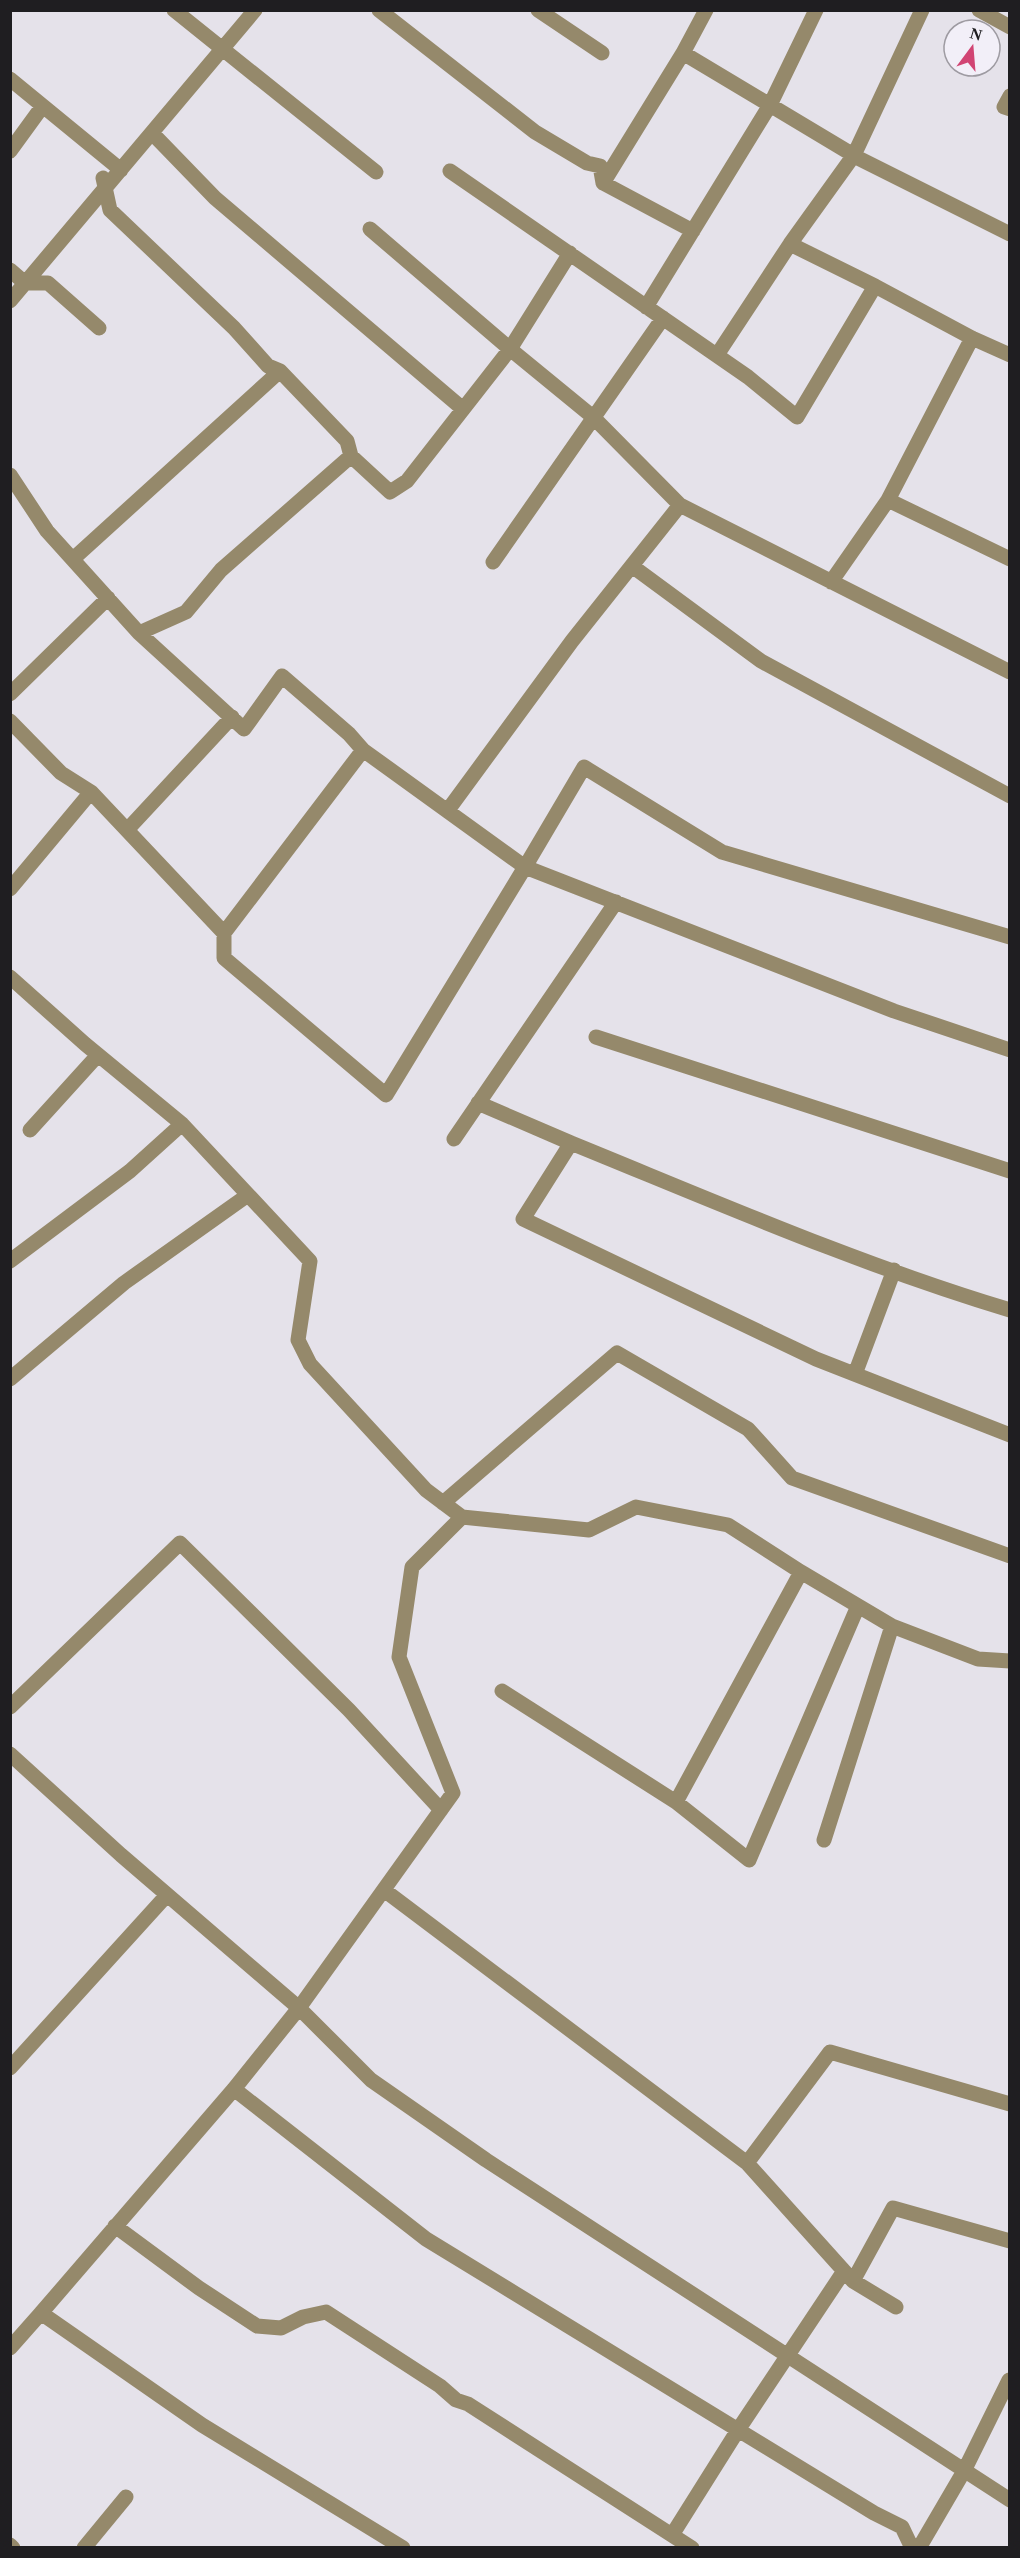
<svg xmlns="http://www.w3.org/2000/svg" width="1020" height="2558" viewBox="0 0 1020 2558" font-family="Georgia,serif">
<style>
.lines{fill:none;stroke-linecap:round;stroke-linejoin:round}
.minor{stroke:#95896b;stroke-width:15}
</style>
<rect width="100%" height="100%" fill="#e5e2ea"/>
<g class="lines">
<!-- minor -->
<path class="minor" d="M 174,10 L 376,172
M 379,10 L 535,132 L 587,163 L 600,166 L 603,183 L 693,231
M 538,10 L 602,53
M 979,10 L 1010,27
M 683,53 L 706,10
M 10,79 L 121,170
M 1010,96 L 1004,107 L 1010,109
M 152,133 L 215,198 L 463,409
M 10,151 L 42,107
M 450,171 L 748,377 L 797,417 L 875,286
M 103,178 L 110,210 L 234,328 L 268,366 L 280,371 L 347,441 L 351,456 L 390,492 L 407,481 L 510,349 L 570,253
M 603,183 L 683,53 L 860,159 L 1010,234
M 370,229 L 510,349 L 593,417 L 680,505
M 790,244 L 875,286 L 972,338 L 1010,355
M 10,270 L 25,283 L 48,283 L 99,328
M 10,301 L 255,10
M 646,307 L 770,105 L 816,10
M 717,355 L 790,244 L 854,155 L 922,10
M 10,475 L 47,531 L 139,633 L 244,729 L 282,676 L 349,734 L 363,750 L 525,867 L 584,767 L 722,852 L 1010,937
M 888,500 L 1010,559
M 73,559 L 280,371
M 493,562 L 663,318
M 632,566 L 761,661 L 1010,796
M 831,582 L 888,500 L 972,338
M 139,633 L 186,612 L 221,570 L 351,456
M 10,694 L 108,598
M 10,721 L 61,773 L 91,792 L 224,933 L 224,958 L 386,1095 L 525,867 L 894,1011 L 1010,1050
M 448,810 L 572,641 L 680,505 L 1010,672
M 127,830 L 232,717
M 10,889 L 91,792
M 224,933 L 363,750
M 10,977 L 85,1044 L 182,1124 L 310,1261 L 298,1340 L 310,1364 L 426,1490 L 462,1517
M 596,1037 L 1010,1171
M 478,1103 L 571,1143
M 30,1130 L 98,1055
M 454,1139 L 616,902
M 10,1261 L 130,1171 L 182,1124
M 1010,1310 C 860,1265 716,1202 571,1143 L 523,1219 L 816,1359 L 1010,1435
M 855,1374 L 894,1270
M 10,1379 L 124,1283 L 248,1195
M 443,1503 L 617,1353 L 748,1429 L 792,1478 L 1010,1556
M 1010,1661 L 978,1659 L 892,1626 L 801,1572 L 728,1525 L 636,1507 L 589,1530 L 462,1517 L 412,1567 L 399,1657 L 453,1793 L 299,2008 L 371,2080 L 486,2160 L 1010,2500
M 502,1691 L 676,1802 L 801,1572
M 10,1707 L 180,1543 L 349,1710 L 441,1810
M 10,1754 L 121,1855 L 299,2008 L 234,2089 L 41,2313 L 202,2425 L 403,2548
M 676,1802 L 749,1860 L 858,1606
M 824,1840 L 892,1626
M 384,1890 L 747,2163 L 853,2281 L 896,2307
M 10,2068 L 167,1895
M 234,2089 L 426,2239 L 874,2513 L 902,2527 L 912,2548
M 747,2163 L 830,2052 L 1010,2104
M 115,2226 L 199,2288 L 257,2326 L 281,2328 L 303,2317 L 326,2312 L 440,2386 L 456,2400 L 468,2404 L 692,2548
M 853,2281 L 893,2208 L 1010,2241
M 10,2348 L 41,2313
M 672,2535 L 738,2430 L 844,2271
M 10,2545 L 13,2548
M 84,2548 L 126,2497
M 919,2548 L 964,2471 L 1009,2380"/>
</g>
<!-- border -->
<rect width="1020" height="2558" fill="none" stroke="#1f1e21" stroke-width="24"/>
<!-- north arrow -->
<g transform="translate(972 48) rotate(16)"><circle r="28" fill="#f2eff8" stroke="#9e9ba2" stroke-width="1.5"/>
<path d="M0-4.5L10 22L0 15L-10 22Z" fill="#d14473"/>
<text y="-9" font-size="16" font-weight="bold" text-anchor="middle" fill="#1f1e21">N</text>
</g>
</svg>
